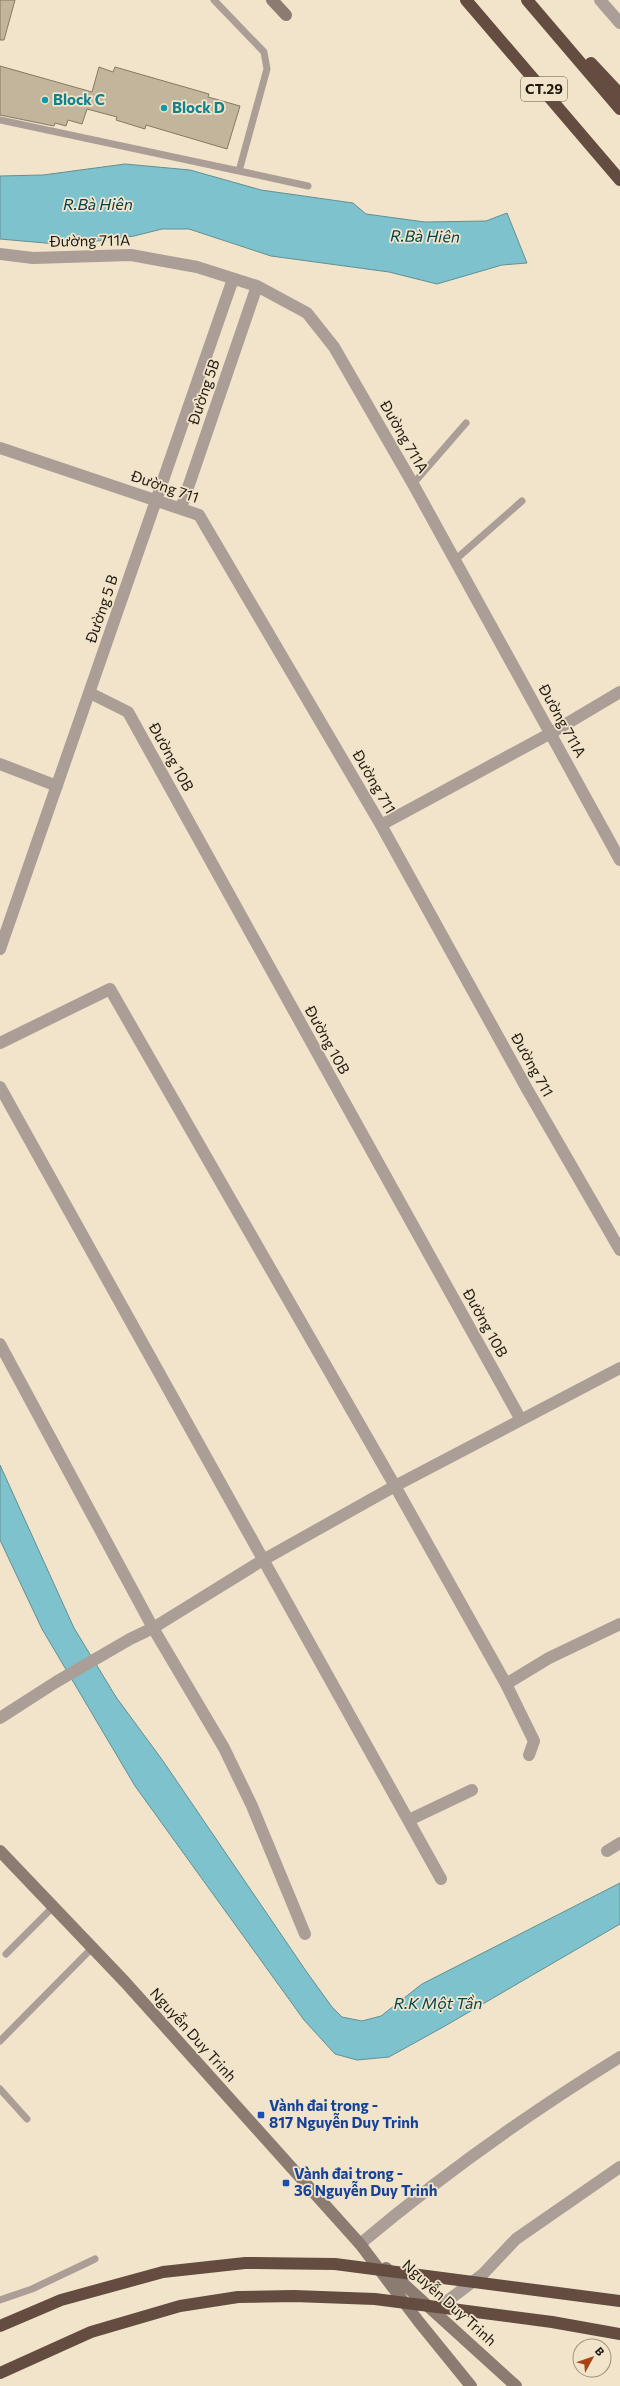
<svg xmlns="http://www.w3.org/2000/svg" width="620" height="2386" viewBox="0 0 620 2386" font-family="Commissioner,sans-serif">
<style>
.water{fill:#7dc2cd;stroke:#619094}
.building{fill:#c2b59c;stroke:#857961}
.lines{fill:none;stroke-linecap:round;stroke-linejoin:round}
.service{stroke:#aa9e97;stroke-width:7}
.minor{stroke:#aa9e97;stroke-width:12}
.secondary{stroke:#8c7b71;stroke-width:12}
.motorway{stroke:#644d40;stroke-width:12}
.motorway-bridge{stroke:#644d40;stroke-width:12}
.culture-dot{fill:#0f9aa8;stroke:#f2e4ca;stroke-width:1.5}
.transit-dot{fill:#1a4fb4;stroke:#f2e4ca;stroke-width:1.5}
.labels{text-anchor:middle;stroke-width:3.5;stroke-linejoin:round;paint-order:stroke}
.shield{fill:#f2e4ca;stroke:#5e5748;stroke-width:1}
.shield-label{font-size:14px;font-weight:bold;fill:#1f1a10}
.culture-label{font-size:15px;font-weight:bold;fill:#0d838f;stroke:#f2e4ca;text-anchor:start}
.street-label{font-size:15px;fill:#1f1a10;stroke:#f2e4ca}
.transit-label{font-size:15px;font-weight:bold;fill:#164399;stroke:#f2e4ca;text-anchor:start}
.water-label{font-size:16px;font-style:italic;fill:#02454e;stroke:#f2e4ca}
</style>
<rect width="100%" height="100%" fill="#f2e4ca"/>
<!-- water -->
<path class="water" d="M 125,164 L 190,170 L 261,190 L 353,203 L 366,214 L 425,222 L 486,221 L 507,213 L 527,263 L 502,265 L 437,284 L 389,272 L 271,256 L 189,229 L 162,229 L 134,236 L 68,245 L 0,239 L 0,176 L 43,175 Z
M 0,1465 L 74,1628 L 116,1697 L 163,1761 L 306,1971 L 332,2007 L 342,2017 L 362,2021 L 381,2016 L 422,1984 L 620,1883 L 620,1924 L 445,2026 L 389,2057 L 357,2060 L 335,2054 L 304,2020 L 135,1786 L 42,1629 L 0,1540 Z"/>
<!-- building -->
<path class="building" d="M 0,0 L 15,0 L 4,40 L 0,40 Z
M 0,66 L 92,92 L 99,67 L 113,72 L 115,67 L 209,94 L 208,97 L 240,106 L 227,149 L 146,125 L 145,129 L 116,120 L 117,117 L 87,109 L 82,124 L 68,120 L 66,126 L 55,123 L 54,126 L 0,115 Z"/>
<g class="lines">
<!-- service -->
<path class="service" d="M 0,120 L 239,171 L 267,69 L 264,52 L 214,0
M 239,171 L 308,186
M 413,484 L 466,423
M 455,560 L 522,501
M 6,1954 L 53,1907
M 0,2041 L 92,1948
M 0,2089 L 27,2119
M 0,2300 L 32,2289 L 95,2259"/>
<!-- minor -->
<path class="minor" d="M 600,0 L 620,23
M 0,254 L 33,258 L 131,255 L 197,267 L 257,286 L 307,313 L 334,347 L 413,484 L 620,860
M 0,448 L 199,515 L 381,825 L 527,1089 L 620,1250
M 181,508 L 257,286
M 90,693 L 128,712 L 521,1420
M 0,764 L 57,786
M 381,825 L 551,733 L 620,692
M 0,949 L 233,279
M 0,1043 L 110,989 L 395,1486 L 506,1684 L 534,1741 L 529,1755
M 0,1087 L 441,1879
M 0,1344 L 153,1628 L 224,1748 L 252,1806 L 305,1934
M 506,1684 L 549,1658 L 620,1624
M 0,1718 L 56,1682 L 130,1639 L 153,1628 L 263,1560 L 395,1486 L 620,1368
M 409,1820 L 472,1790
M 607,1851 L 620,1843
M 360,2244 C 442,2175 529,2113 620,2057
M 434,2311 L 483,2274 L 516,2239 L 620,2167"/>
<!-- secondary -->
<path class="secondary" d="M 272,0 L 286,15
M 0,1851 L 125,1982 L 360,2244 L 419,2322 L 471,2386
M 386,2268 L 516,2386"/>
<!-- motorway -->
<path class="motorway" d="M 466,0 L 620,180
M 527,0 L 620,109
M 591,63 L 620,94"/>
<!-- motorway-bridge -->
<path class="motorway-bridge" d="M 0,2326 L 61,2300 L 163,2272 L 245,2263 L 335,2264 L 620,2301
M 0,2373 L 91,2332 L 180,2306 L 238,2297 L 294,2296 L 375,2299 L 552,2322 L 620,2334"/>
</g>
<!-- markers -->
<g class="culture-dot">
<circle cx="45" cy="100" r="4"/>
<circle cx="164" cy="108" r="4"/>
</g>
<g class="transit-dot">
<rect x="257" y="2111" width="8" height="8" rx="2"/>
<rect x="282" y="2179" width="8" height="8" rx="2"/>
</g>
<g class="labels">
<!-- shield labels -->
<rect class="shield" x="521" y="77" width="46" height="24" rx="3"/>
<g class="shield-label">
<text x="544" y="94">CT.29</text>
</g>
<!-- culture labels -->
<g class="culture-label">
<text x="53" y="105">Block C</text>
<text x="172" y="113">Block D</text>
</g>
<!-- street labels -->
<g class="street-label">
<text transform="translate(90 241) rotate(-1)" y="5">Đường 711A</text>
<text transform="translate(204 392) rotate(-71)" y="5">Đường 5B</text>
<text transform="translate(404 437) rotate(60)" y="5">Đường 711A</text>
<text transform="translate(165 487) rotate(19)" y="5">Đường 711</text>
<text transform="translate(102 609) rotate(-71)" y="5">Đường 5 B</text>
<text transform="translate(562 721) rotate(61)" y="5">Đường 711A</text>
<text transform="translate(171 757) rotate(61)" y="5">Đường 10B</text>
<text transform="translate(374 782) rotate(60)" y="5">Đường 711</text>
<text transform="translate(327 1040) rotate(61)" y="5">Đường 10B</text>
<text transform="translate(532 1065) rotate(61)" y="5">Đường 711</text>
<text transform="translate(485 1323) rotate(61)" y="5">Đường 10B</text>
<text transform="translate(193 2035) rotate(48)" y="5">Nguyễn Duy Trinh</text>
<text transform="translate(449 2303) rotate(42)" y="5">Nguyễn Duy Trinh</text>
</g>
<!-- transit labels -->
<g class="transit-label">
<text x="269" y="2111">Vành đai trong -<tspan x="269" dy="17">817 Nguyễn Duy Trinh</tspan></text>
<text x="294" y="2179">Vành đai trong -<tspan x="294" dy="17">36 Nguyễn Duy Trinh</tspan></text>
</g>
<!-- water labels -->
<g class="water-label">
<text x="98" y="210">R.Bà Hiên</text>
<text transform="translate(425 236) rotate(1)" y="6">R.Bà Hiên</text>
<text x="438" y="2009">R.K Một Tần</text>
</g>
</g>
<!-- north arrow -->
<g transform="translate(592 2358) rotate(50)"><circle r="19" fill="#f2e4ca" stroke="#9e9380"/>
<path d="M0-3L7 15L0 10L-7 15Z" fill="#a84316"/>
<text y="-6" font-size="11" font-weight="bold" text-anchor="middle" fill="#1f1a10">B</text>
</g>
</svg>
